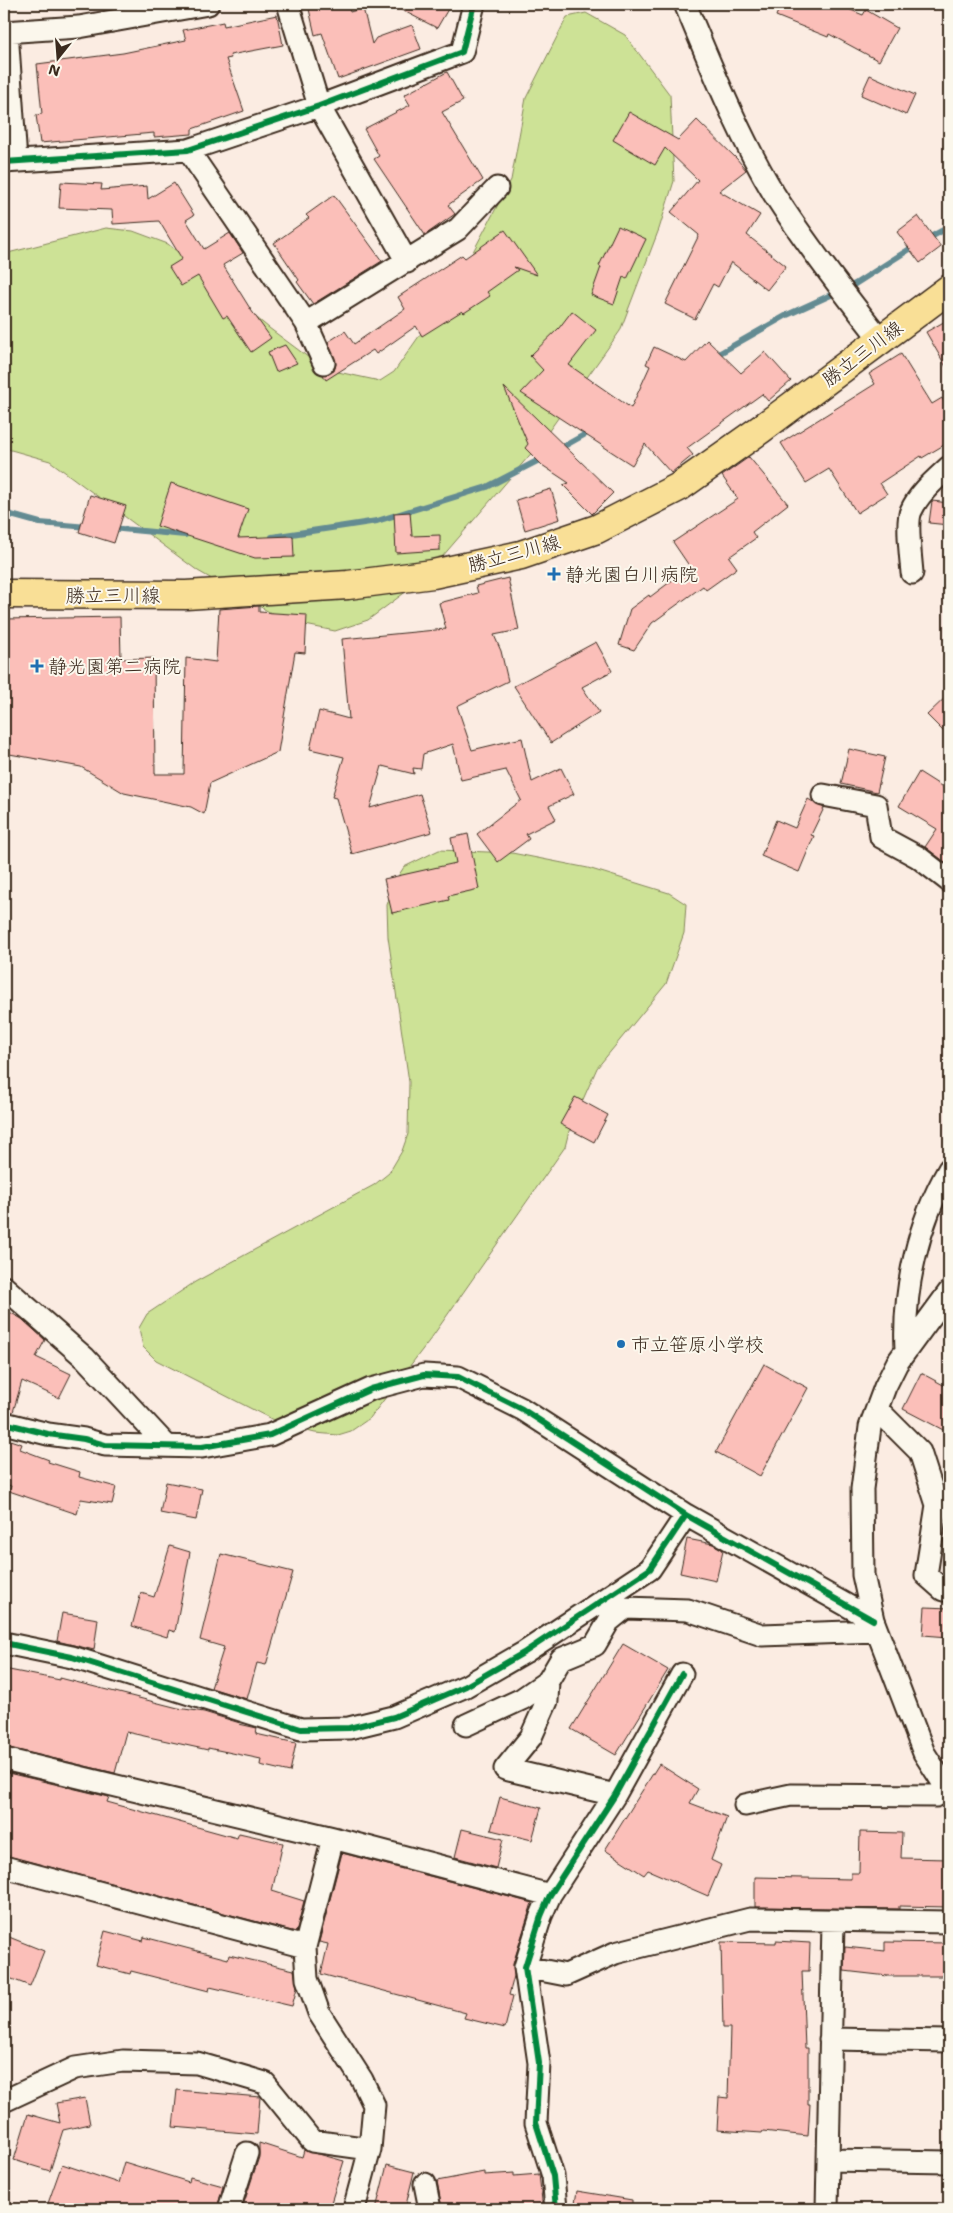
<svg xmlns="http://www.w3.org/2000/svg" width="953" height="2213" viewBox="0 0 953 2213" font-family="'Shantell Sans','Klee One',sans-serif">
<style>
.green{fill:#cde296;stroke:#84865a}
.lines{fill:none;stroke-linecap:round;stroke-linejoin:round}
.stream{stroke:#648b92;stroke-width:6}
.building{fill:#fbbfb9;stroke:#3b2a1e}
.minor-casing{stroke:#3b2a1e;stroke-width:25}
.major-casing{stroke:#3b2a1e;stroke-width:31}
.minor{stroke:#fbf7ec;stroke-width:21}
.major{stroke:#f9df96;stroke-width:28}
.cycleway-casing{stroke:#fbf7ec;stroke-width:9}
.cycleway{stroke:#00873e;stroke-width:6}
.poi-dot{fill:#1f6fb2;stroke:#fbf7ec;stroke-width:2}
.labels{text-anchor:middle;stroke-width:4;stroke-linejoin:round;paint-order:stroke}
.street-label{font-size:19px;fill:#3b2a1e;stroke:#fbf7ec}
.poi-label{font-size:19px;fill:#3b2a1e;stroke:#fbf7ec;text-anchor:start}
</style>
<rect width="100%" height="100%" fill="#fbece2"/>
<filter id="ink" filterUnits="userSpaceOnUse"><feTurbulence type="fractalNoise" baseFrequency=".02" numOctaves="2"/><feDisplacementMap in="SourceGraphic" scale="10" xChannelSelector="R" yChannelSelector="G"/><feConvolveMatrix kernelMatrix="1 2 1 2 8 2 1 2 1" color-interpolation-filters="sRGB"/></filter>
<g filter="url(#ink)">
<!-- green -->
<path class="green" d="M 586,13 L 625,35 L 670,95 L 674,181 L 659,229 L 620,331 L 541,442 L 423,579 L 368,620 L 335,631 L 285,621 L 198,571 L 50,461 L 4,448 L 4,254 L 106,228 L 133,231 L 168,244 L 269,328 L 324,369 L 380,381 L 394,372 L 457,282 L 511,180 L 526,98 L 567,17 Z
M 439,850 L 512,853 L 588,868 L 669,893 L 686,904 L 684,933 L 666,984 L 597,1068 L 569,1131 L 565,1147 L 432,1337 L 370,1418 L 351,1431 L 338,1435 L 315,1433 L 283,1425 L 156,1360 L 143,1347 L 139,1328 L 147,1314 L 195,1282 L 374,1185 L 389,1173 L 402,1151 L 408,1134 L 409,1082 L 388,937 L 387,905 L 395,881 L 404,867 Z"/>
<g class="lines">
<!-- stream -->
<path class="stream" d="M 927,239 L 949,227
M 713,357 L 787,315 L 855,284 L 916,245
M 559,449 L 591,431
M 4,513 L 40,523 L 88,527
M 111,528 L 185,535
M 272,537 L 377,521 L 487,487 L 543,458"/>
</g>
<!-- building -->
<path class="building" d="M 330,4 L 348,4 L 350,12 L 363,8 L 372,44 L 376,38 L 412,25 L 421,49 L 338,79 L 322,33 L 315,35 L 309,9 Z
M 390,4 L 438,4 L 448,9 L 437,28 Z
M 781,4 L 836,4 L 863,15 L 866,10 L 897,28 L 879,61 L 829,34 L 828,37 L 776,16 Z
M 277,15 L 283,45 L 230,55 L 231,58 L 226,59 L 244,111 L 192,129 L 192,134 L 154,137 L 154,133 L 40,143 L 36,115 L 42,114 L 37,64 L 123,53 L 186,40 L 183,30 L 223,22 L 224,26 Z
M 447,72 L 463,101 L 442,112 L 483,180 L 448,205 L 455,214 L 425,235 L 374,159 L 379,156 L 364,129 L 410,105 L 404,95 Z
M 870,75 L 915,95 L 906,115 L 861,95 Z
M 629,112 L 678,140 L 697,120 L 737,159 L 746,170 L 719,191 L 760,215 L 747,235 L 786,266 L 767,290 L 731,262 L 718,287 L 713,284 L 695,319 L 665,304 L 699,235 L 671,212 L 698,180 L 665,148 L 655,165 L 613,140 Z
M 61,182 L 102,184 L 101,190 L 147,186 L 148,199 L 174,183 L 194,215 L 186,220 L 204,249 L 230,233 L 243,253 L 223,265 L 251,310 L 271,338 L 251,352 L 227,316 L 223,318 L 198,276 L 181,286 L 169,267 L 182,259 L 159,221 L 113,224 L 112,210 L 59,208 Z
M 334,195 L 382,261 L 313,304 L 297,282 L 299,280 L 274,243 L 309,218 L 306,215 Z
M 918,216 L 941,247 L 920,263 L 897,232 Z
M 618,226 L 646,239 L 627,279 L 623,277 L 614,304 L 591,295 L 601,267 L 599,266 Z
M 505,230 L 537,275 L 514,267 L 518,270 L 487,292 L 490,296 L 464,313 L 462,311 L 422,336 L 416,326 L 376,354 L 373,350 L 326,380 L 323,375 L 334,371 L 336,364 L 328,342 L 345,331 L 354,344 L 405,309 L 398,297 L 462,255 L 465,258 Z
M 572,311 L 596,330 L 569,365 L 631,408 L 650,366 L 646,364 L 654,347 L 686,362 L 707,340 L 741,373 L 765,352 L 791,381 L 768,401 L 762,394 L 687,448 L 693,455 L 671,473 L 645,444 L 632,465 L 521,393 L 543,370 L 530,356 L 559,328 Z
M 949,319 L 949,372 L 926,332 Z
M 285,345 L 297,363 L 276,372 L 268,352 Z
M 901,354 L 932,404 L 942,398 L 949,411 L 949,442 L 922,458 L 921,456 L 880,483 L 887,494 L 857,513 L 829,469 L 806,483 L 781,443 L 875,384 L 869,374 Z
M 504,387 L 613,493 L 592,514 L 563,485 L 569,483 L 542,465 L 525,448 L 528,444 Z
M 749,457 L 788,504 L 752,532 L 756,538 L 729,557 L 737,568 L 706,590 L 703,586 L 652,623 L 634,650 L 619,645 L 630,609 L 649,595 L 650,597 L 690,567 L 673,542 L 738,499 L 722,476 Z
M 171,483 L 248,509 L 238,538 L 293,536 L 294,557 L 255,558 L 157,526 Z
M 551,489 L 560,519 L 525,530 L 516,500 Z
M 90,495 L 126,506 L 114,543 L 79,532 Z
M 932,501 L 949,503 L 949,525 L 929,523 Z
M 410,512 L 412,536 L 440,535 L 440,550 L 396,553 L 394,513 Z
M 508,578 L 519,630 L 494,635 L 501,651 L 508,681 L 457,706 L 472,750 L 522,738 L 532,782 L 561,768 L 574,794 L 549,806 L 556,819 L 526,834 L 529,839 L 498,862 L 477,834 L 521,800 L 506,770 L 461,780 L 453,744 L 423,754 L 421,769 L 413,768 L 414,774 L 382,766 L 370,808 L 420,794 L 432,832 L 352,854 L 336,798 L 332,797 L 344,757 L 310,749 L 319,711 L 349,719 L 342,639 L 446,629 L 439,603 L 478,593 L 476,586 Z
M 259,606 L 259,612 L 307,615 L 305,653 L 295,652 L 278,752 L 210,783 L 204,814 L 191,807 L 124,793 L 81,767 L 4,753 L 4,619 L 120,617 L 121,659 L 154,658 L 155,774 L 184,774 L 186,658 L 216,662 L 219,609 Z
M 596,642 L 612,671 L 582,687 L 599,712 L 551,743 L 514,686 Z
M 949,694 L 949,737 L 927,715 Z
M 849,749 L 885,757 L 877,792 L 841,784 Z
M 919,772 L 949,791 L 949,865 L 925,847 L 937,829 L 899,806 Z
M 808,799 L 824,808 L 811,835 L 814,836 L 799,872 L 761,856 L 776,820 L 795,828 Z
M 468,834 L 479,889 L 448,896 L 449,900 L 392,913 L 384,879 L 456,863 L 451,838 Z
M 575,1097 L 608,1115 L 594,1142 L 560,1124 Z
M 4,1309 L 22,1319 L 45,1340 L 36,1357 L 71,1374 L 59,1398 L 22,1381 L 13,1412 L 4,1411 Z
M 764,1364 L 808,1388 L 760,1476 L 716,1452 Z
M 921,1373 L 949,1388 L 949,1433 L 903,1409 Z
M 4,1438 L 22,1444 L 20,1449 L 49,1460 L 48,1462 L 80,1472 L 79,1477 L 116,1487 L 112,1504 L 81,1499 L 77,1514 L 9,1491 L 11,1486 L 7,1485 L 4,1488 Z
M 166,1482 L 202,1489 L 196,1520 L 160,1513 Z
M 687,1539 L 713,1544 L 723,1550 L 716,1581 L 680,1573 Z
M 170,1546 L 190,1552 L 175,1632 L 169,1630 L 167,1637 L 132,1626 L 141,1593 L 154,1597 Z
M 221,1554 L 293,1572 L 266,1665 L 257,1663 L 247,1699 L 211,1688 L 224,1647 L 200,1640 Z
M 925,1607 L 949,1608 L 949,1637 L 923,1635 Z
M 62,1613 L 98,1619 L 94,1650 L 57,1641 Z
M 623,1644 L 668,1670 L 616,1755 L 571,1729 Z
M 4,1669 L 60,1680 L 60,1678 L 178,1708 L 204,1712 L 240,1723 L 239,1724 L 257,1728 L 256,1734 L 296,1743 L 290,1772 L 260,1765 L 261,1759 L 208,1748 L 208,1750 L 126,1732 L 115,1773 L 4,1747 Z
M 659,1764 L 698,1789 L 690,1803 L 727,1817 L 711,1860 L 721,1865 L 708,1896 L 648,1870 L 644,1875 L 605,1850 Z
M 4,1772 L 109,1797 L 107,1802 L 237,1838 L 239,1833 L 283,1843 L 272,1891 L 304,1901 L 296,1932 L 4,1855 Z
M 500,1797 L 541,1808 L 532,1840 L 491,1830 Z
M 462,1829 L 503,1839 L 496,1868 L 455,1857 Z
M 860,1832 L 902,1833 L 901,1858 L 949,1859 L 949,1907 L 899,1906 L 899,1909 L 755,1907 L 755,1877 L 851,1879 L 851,1873 L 859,1873 Z
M 342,1853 L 532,1903 L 513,1964 L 514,1976 L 509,1995 L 513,1996 L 505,2028 L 464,2018 L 466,2013 L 321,1974 L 328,1944 L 319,1942 Z
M 105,1931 L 143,1941 L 144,1937 L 228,1959 L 229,1955 L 294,1970 L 297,1988 L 292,2006 L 210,1987 L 209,1991 L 131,1971 L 130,1974 L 96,1965 Z
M 4,1935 L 44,1951 L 30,1986 L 4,1976 Z
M 776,1941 L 810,1943 L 809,1971 L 802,1971 L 805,2048 L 808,2048 L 808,2104 L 810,2104 L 808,2136 L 763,2131 L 762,2133 L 717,2130 L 719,2097 L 728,2098 L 730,2028 L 723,2028 L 721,1942 L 776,1943 Z
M 885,1942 L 949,1943 L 949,1976 L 888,1976 L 844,1971 L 845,1947 L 885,1951 Z
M 177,2090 L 260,2097 L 257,2134 L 173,2127 Z
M 85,2098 L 90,2124 L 63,2130 L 50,2171 L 14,2160 L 28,2114 L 60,2123 L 56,2103 Z
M 259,2143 L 302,2157 L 304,2150 L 344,2161 L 329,2209 L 242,2209 L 259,2157 Z
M 124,2162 L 189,2182 L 190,2177 L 223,2186 L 217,2209 L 46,2209 L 62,2164 L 118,2183 Z
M 387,2165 L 414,2172 L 405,2209 L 376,2209 Z
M 484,2172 L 484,2175 L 514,2173 L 514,2176 L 539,2174 L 543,2209 L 493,2209 L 493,2204 L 467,2209 L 442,2209 L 437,2181 Z
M 577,2191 L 632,2200 L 632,2209 L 574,2209 Z"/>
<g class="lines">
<!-- minor casing -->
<g class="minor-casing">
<path id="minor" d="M 288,4 L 319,106 L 407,262
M 685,4 C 712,68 738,134 774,194 C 806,244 843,292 880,339
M 7,31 L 16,161
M 4,32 L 79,27 L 208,4
M 188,150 L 306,323 L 324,363
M 4,162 L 188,150 L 319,106 L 462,52 L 474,4
M 306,323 L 458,229 L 497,188
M 912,573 C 911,559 906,522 911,511 C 919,493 935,480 949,467
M 823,795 L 876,805 L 881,837 L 918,857 L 949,881
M 4,1287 L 85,1358 L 166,1445
M 949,1292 L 897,1363 L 885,1387 L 870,1427 L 862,1489 L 863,1575 L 873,1620 L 924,1753 L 949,1792
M 906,1350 C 903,1290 918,1222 949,1169
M 877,1409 L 920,1452 L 937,1505 L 926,1575 L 943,1590 L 949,1591
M 4,1423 L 48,1434 L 84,1439 L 105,1445 L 202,1447 L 270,1435 L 371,1389 L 424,1375 L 458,1377 L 522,1409 L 686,1515 L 873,1620
M 4,1643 L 72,1657 L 301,1729 L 349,1728 L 394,1717 L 466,1686 L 525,1652 L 650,1569 L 686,1515
M 466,1725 L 522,1699 L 548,1681
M 4,1759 L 333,1838 L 550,1895
M 615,1795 L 505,1769 L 531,1737 L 547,1701 L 548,1681 L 561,1659 L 595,1645 L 609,1621 L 625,1608 L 688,1610 L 762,1635 L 877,1631
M 745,1805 L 791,1795 L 936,1796 L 947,1790
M 4,1867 L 305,1947 L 333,1838
M 305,1947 L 307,1979 L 319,2013 L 362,2080 L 374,2105 L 370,2149 L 354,2209
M 525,1967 L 566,1975 L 615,1953 L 750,1919 L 949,1922
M 830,2039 L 949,2041
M 4,2101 L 75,2068 L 123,2061 L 197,2063 L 265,2083 L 312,2141 L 370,2149
M 828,2160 L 949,2162
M 425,2184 L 430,2209
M 229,2209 L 247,2153
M 556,2209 L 553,2176 L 536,2123 L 539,2063 L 525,1967 L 541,1916 L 550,1895 L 615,1795 L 682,1674
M 827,2209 L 833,1922"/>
</g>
<!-- major casing -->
<g class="major-casing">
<path id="major" d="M 4,594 L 186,595 L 348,585 L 433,574 L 521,555 L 597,529 L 679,487 L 761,429 L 949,289"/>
</g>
<!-- minor -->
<use href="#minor" class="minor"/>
<!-- major -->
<use href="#major" class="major"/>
<!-- cycleway casing -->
<g class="cycleway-casing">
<path id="cycleway" d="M 4,162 L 188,150 L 319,106 L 462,52 L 474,4
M 4,1423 L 48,1434 L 84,1439 L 105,1445 L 202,1447 L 270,1435 L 371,1389 L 424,1375 L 458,1377 L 522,1409 L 686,1515 L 873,1620
M 4,1643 L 72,1657 L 301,1729 L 349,1728 L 394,1717 L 466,1686 L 525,1652 L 650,1569 L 686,1515
M 556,2209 L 553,2176 L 536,2123 L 539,2063 L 525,1967 L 541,1916 L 550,1895 L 615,1795 L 682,1674"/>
</g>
<!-- cycleway -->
<use href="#cycleway" class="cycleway"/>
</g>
</g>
<!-- markers -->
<g class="poi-dot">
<path d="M551.5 566.5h5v5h5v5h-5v5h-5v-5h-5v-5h5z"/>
<path d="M34.5 658.5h5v5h5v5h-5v5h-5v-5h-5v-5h5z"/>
<circle cx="621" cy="1344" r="5"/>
</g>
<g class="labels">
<!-- street labels -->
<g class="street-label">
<text transform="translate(862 353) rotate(-37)" y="7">勝立三川線</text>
<text transform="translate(514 553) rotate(-15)" y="7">勝立三川線</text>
<text x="113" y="602">勝立三川線</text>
</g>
<!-- poi labels -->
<g class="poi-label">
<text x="565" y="581">静光園白川病院</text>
<text x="48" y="673">静光園第二病院</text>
<text x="631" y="1351">市立笹原小学校</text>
</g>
</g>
<!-- margin -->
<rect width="953" height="2213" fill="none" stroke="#fbf7ec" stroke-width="20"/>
<rect x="10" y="10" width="933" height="2193" fill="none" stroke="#3b2a1e" stroke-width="2" filter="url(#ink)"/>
<!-- north arrow -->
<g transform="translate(58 58) rotate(197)" stroke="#fbf7ec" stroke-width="4" paint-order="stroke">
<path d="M0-4L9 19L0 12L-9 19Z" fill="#3b2a1e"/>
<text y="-8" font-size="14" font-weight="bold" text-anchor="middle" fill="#3b2a1e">N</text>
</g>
</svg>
